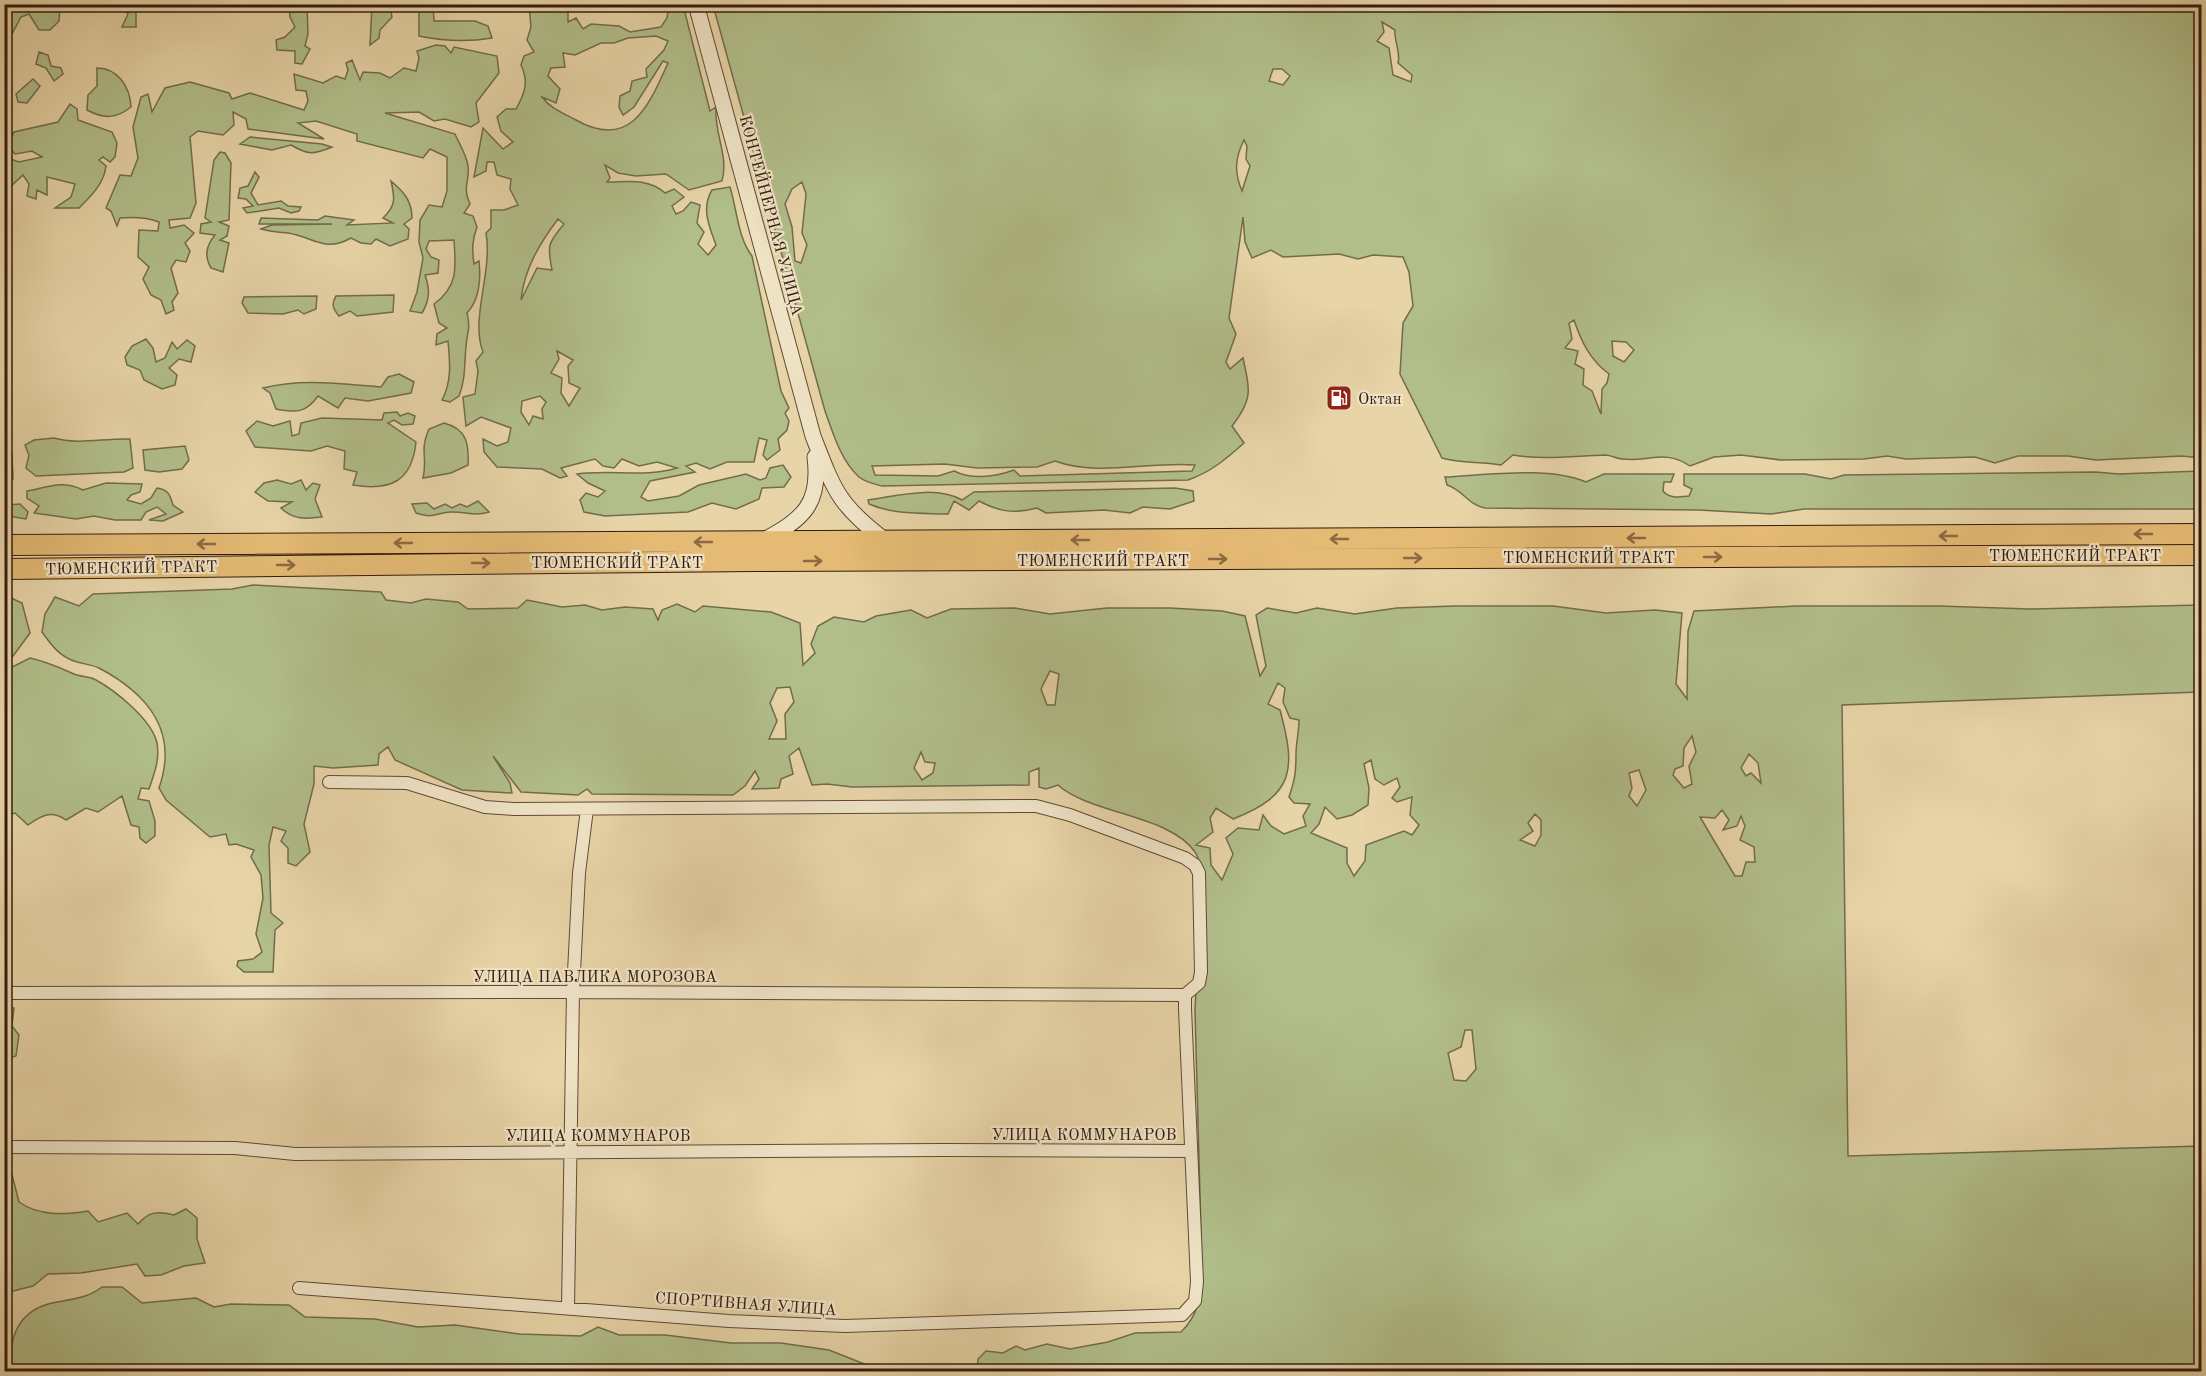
<svg xmlns="http://www.w3.org/2000/svg" width="2206" height="1376" viewBox="0 0 2206 1376" font-family="'Old Standard TT',serif">
<style>
.green{fill:#b1be8a;stroke:#726c4c;stroke-width:1.5;fill-rule:evenodd}
.lines{fill:none;stroke-linecap:round;stroke-linejoin:round}
.minor-casing{stroke:#614935;stroke-width:14}
.tertiary-casing{stroke:#614935;stroke-width:17}
.primary-casing{stroke:#341b0f;stroke-width:22}
.minor{stroke:#efe3c6;stroke-width:12}
.tertiary{stroke:#efe3c6;stroke-width:15}
.primary{stroke:#e4ba74;stroke-width:20}
.oneway{stroke:#8c6a42}
.labels{text-anchor:middle;stroke-width:4.5;stroke-linejoin:round;paint-order:stroke}
.street-label{font-size:16px;fill:#341b0f;stroke:#efe3c6}
.poi-label{font-size:16px;fill:#341b0f;stroke:#efe3c6;text-anchor:start}
</style>
<rect width="100%" height="100%" fill="#e7d4a7"/>
<filter id="stains"><feTurbulence type="fractalNoise" baseFrequency=".00333" numOctaves="4"/><feColorMatrix values="0 0 0 0 .2 0 0 0 0 .09 0 0 0 0 .02 0 0 0 .5 -.17"/></filter>
<radialGradient id="worn" r=".72"><stop offset=".6" stop-color="#630" stop-opacity="0"/><stop offset="1" stop-color="#630" stop-opacity=".3"/></radialGradient>
<!-- green -->
<path class="green" d="M 5,4 L 60,5 L 59,21 L 50,30 L 39,30 L 29,14 L 21,17 L 12,34 L 5,38 Z
M 119,5 L 140,5 L 136,13 L 136,27 L 122,27 L 128,14 Z
M 289,5 L 307,5 L 308,34 L 305,46 L 310,49 L 302,64 L 295,63 L 295,51 L 277,50 L 276,40 L 285,37 L 295,27 L 290,17 Z
M 372,5 L 390,5 L 392,17 L 380,30 L 379,38 L 370,45 Z
M 419,5 L 433,5 L 434,21 L 475,21 L 488,26 L 492,38 C 468,42 443,41 419,36 Z
M 529,5 L 568,5 L 568,22 L 576,18 L 583,29 L 591,24 L 619,26 L 630,32 L 661,27 L 667,18 L 669,5 L 683,5 L 710,111 L 716,107 C 714,135 729,155 722,181 L 689,190 L 666,174 L 636,176 L 618,173 L 605,165 L 610,178 L 607,182 C 628,182 648,178 665,193 L 674,189 L 684,197 L 672,206 L 676,214 L 683,211 L 691,202 L 700,205 L 697,223 L 704,232 L 698,244 L 708,255 L 716,245 C 709,226 701,208 712,190 L 730,187 C 737,210 738,238 752,256 L 781,391 L 789,408 L 785,413 L 789,421 L 787,430 L 778,439 L 780,450 L 767,460 L 763,455 L 767,440 L 759,438 L 754,462 L 727,462 L 710,469 L 696,463 L 686,466 L 695,472 L 650,481 L 641,497 L 648,501 L 679,496 L 699,485 L 746,474 L 760,480 L 766,478 L 770,468 L 783,465 L 791,477 L 784,487 L 762,488 L 759,499 L 736,509 L 712,503 L 688,512 L 605,516 L 584,512 L 580,500 L 586,493 L 598,497 L 605,491 L 588,483 L 577,474 C 610,469 646,478 677,468 L 657,462 L 639,466 L 622,459 L 614,468 L 603,466 L 595,459 L 561,468 L 567,476 L 560,478 L 542,469 L 497,467 L 484,452 L 483,439 L 497,446 L 508,442 L 511,428 L 481,417 L 466,426 L 463,397 L 475,394 L 478,371 L 476,361 L 483,352 C 470,319 493,271 486,233 L 491,228 L 491,210 L 504,210 L 518,205 L 510,189 L 511,179 L 497,175 L 494,162 L 487,162 L 486,171 L 474,177 L 483,128 L 503,149 L 513,142 L 501,131 L 497,117 L 506,109 L 516,109 C 525,93 529,82 521,65 L 524,56 L 534,52 L 527,40 L 531,27 ZM 656,36 L 668,41 L 664,50 L 646,69 L 647,77 L 632,81 L 630,91 L 620,96 L 619,107 L 623,115 L 634,107 L 663,61 L 668,63 C 649,105 631,151 576,120 C 563,113 551,109 542,97 L 556,103 L 560,89 L 548,76 L 551,68 L 565,67 L 563,53 L 575,55 L 601,43 L 614,43 L 628,38 ZM 558,219 L 564,224 C 548,243 547,245 552,270 L 537,268 L 521,300 C 524,269 540,243 558,219 ZM 557,351 L 573,360 L 568,366 L 569,383 L 580,388 L 569,406 L 561,393 L 562,378 L 551,373 L 559,359 ZM 540,396 L 546,402 L 542,409 L 543,419 L 533,416 L 529,425 L 521,412 L 522,401 Z
M 2061,5 L 2066,7 L 2068,4 L 2201,5 L 2201,458 L 2182,456 L 2096,460 L 2068,456 L 2018,456 L 1995,463 L 1975,457 L 1906,459 L 1887,456 L 1864,459 L 1781,460 L 1741,455 L 1714,457 L 1690,466 C 1665,449 1649,462 1623,459 C 1617,459 1611,455 1605,455 C 1573,456 1545,460 1513,455 L 1501,465 C 1480,461 1462,464 1442,458 L 1400,374 L 1403,323 L 1413,306 L 1409,272 L 1403,257 L 1373,255 L 1358,259 L 1339,254 L 1283,257 L 1271,250 L 1252,258 L 1245,242 L 1243,217 L 1229,318 L 1236,334 L 1226,362 L 1230,369 L 1243,358 C 1250,391 1253,399 1232,426 L 1244,443 C 1226,459 1211,472 1188,480 L 882,486 C 874,484 865,482 859,477 C 841,461 833,433 825,411 L 713,5 ZM 1382,22 L 1395,30 C 1394,42 1401,52 1398,63 L 1412,75 L 1411,82 L 1393,75 L 1389,48 L 1377,41 L 1384,32 ZM 1273,69 L 1282,69 L 1290,76 L 1283,85 L 1269,81 ZM 1244,140 L 1247,146 L 1246,159 L 1250,166 L 1242,191 C 1234,172 1235,158 1244,140 ZM 802,182 L 806,194 L 802,233 L 807,245 L 801,263 L 795,261 L 792,227 L 785,204 L 792,189 ZM 1574,320 C 1581,341 1590,360 1609,374 L 1607,383 L 1602,389 L 1601,414 L 1592,391 L 1583,385 L 1584,369 L 1575,364 L 1578,351 L 1565,348 L 1572,339 L 1569,323 ZM 1612,341 L 1626,342 L 1634,350 L 1624,362 L 1613,356 ZM 1055,461 C 1098,477 1150,461 1195,465 L 1192,471 L 1020,476 L 1014,470 C 995,477 972,480 954,471 L 938,476 L 875,475 L 872,466 L 945,464 L 977,468 L 1037,467 Z
M 436,45 L 445,46 L 451,53 L 454,47 L 497,56 L 499,73 L 476,103 L 479,122 L 471,127 L 445,119 L 434,121 L 419,112 L 385,113 L 455,134 C 459,143 467,156 468,166 C 470,180 462,188 470,204 L 464,213 L 473,216 L 477,227 C 472,240 472,250 474,264 L 479,261 C 481,280 480,299 467,313 C 471,330 467,331 466,347 C 464,365 466,378 459,396 L 450,402 L 442,400 C 452,381 450,362 448,341 L 436,345 L 437,334 L 447,328 L 439,323 L 434,304 C 458,287 456,268 454,240 L 429,241 L 426,249 L 431,257 L 439,260 L 438,273 L 425,275 C 430,289 430,300 422,313 L 410,311 L 417,292 L 423,258 L 419,242 L 420,220 L 429,205 L 442,207 L 447,191 L 447,157 L 430,149 L 423,158 L 357,141 L 357,134 L 316,121 L 298,123 L 324,139 L 248,129 L 246,119 L 233,112 L 234,125 L 223,135 L 198,131 L 190,137 L 196,203 L 190,218 L 169,220 L 170,228 L 184,225 L 194,233 L 185,243 L 190,251 L 186,262 L 176,260 L 171,268 L 178,293 L 172,302 L 174,310 L 166,314 L 161,300 L 151,295 L 143,279 L 149,267 L 138,257 L 139,230 L 158,231 L 159,222 C 146,217 134,217 120,218 L 117,226 L 111,211 L 106,208 L 120,175 L 131,176 L 138,158 L 133,127 L 141,97 L 148,94 L 152,112 L 165,88 L 190,82 L 229,93 L 232,99 L 250,93 L 304,110 L 308,101 L 306,91 L 296,90 L 294,74 L 323,83 L 336,76 L 345,79 L 348,70 L 346,63 L 352,60 L 360,80 L 363,72 L 380,73 L 390,78 L 404,68 L 416,71 L 419,58 L 417,51 Z
M 39,52 L 48,55 L 51,66 L 61,68 L 63,74 L 54,81 L 46,68 L 36,64 Z
M 97,68 C 118,68 130,87 131,107 C 116,119 104,119 87,110 L 88,95 L 97,86 Z
M 33,79 L 40,86 L 27,103 L 18,102 L 16,94 Z
M 70,104 L 77,109 L 78,120 L 112,132 L 117,143 L 115,157 L 110,162 L 103,157 L 99,160 L 106,166 C 104,184 91,196 79,208 L 55,208 L 71,197 L 75,184 L 47,177 L 47,195 L 37,190 L 36,199 L 27,196 L 29,184 L 23,175 L 9,188 L 5,157 L 19,162 L 42,157 L 32,151 L 15,154 L 8,146 L 14,132 L 58,122 Z
M 250,137 L 322,144 L 332,147 C 313,155 308,155 291,145 L 272,150 L 240,144 Z
M 220,152 L 225,153 L 231,163 L 229,220 L 219,222 L 229,226 L 227,236 L 220,240 L 229,243 L 223,272 L 211,268 C 204,256 206,246 215,235 L 200,233 L 201,224 L 211,222 L 205,218 L 214,160 Z
M 255,172 L 259,177 L 251,193 L 258,205 L 281,201 L 288,206 L 301,207 L 299,211 L 291,213 L 279,208 L 247,213 L 243,208 L 253,206 L 246,199 L 238,198 L 240,188 L 248,186 Z
M 391,181 C 404,192 412,201 412,218 L 404,224 L 409,229 L 408,239 L 390,246 L 376,239 L 371,244 L 361,243 L 351,238 C 324,253 314,237 288,233 C 278,232 271,232 261,229 L 272,225 L 332,224 L 259,224 L 261,218 L 318,220 L 325,216 L 354,220 L 347,225 L 393,223 L 383,218 C 396,206 395,198 391,181 Z
M 394,295 L 393,312 L 357,316 L 350,311 L 339,316 C 333,309 331,304 336,296 Z
M 317,296 L 316,309 L 304,314 L 298,310 L 283,314 L 248,313 L 242,303 L 244,297 Z
M 146,339 L 153,348 L 156,362 L 165,358 L 172,342 L 177,349 L 187,340 L 195,346 L 191,362 L 179,359 L 169,368 L 177,375 L 175,385 L 162,389 L 144,380 L 140,370 L 127,365 L 125,357 L 132,346 Z
M 399,374 L 414,382 L 411,393 L 368,401 L 345,398 L 338,408 L 318,396 C 306,413 296,413 276,409 L 270,393 L 263,388 C 301,378 343,384 381,387 L 388,377 Z
M 397,412 L 400,416 L 408,413 L 415,416 L 413,424 L 402,425 L 394,420 L 388,423 L 416,442 C 412,482 390,491 353,485 L 357,472 L 344,469 L 345,451 L 327,446 L 311,451 L 255,447 L 246,431 L 257,421 L 273,426 L 290,421 L 292,436 L 299,434 L 301,423 L 322,418 L 382,420 L 384,413 Z
M 444,423 C 467,429 469,444 468,465 L 451,473 L 423,478 C 428,456 419,452 429,429 Z
M 54,438 C 79,445 103,438 130,439 L 133,468 L 124,472 L 36,476 L 26,468 L 29,455 L 25,445 L 34,440 Z
M 185,446 L 189,460 L 182,469 L 159,472 L 145,470 L 143,450 Z
M 5,448 L 12,453 L 13,479 L 5,479 Z
M 2201,471 L 2201,509 L 1804,509 L 1771,514 L 1699,510 L 1485,508 C 1468,505 1463,490 1447,485 L 1445,477 C 1485,475 1550,466 1586,482 L 1604,474 L 1674,474 L 1671,482 L 1664,482 L 1663,491 C 1670,499 1679,497 1689,496 L 1692,489 L 1684,485 L 1684,474 L 1805,474 L 1831,479 L 1844,475 L 2096,472 L 2118,474 Z
M 277,480 L 291,484 L 301,480 L 306,490 L 313,483 L 320,485 L 315,499 L 322,517 C 306,519 293,520 281,508 L 292,502 L 268,501 L 255,492 L 264,483 Z
M 106,483 L 142,484 L 140,492 L 131,495 L 127,500 L 141,504 L 151,498 L 157,488 C 169,490 170,495 173,505 L 183,512 L 163,521 L 149,520 L 166,514 L 157,507 L 146,512 L 141,520 L 115,520 L 94,516 L 76,519 L 34,513 L 39,506 L 27,498 L 27,491 C 49,487 62,480 83,490 Z
M 1175,488 L 1193,491 L 1194,501 L 1170,509 L 1143,507 L 1130,513 L 1104,510 L 1046,513 L 1037,508 C 1013,514 1000,512 979,501 L 969,510 L 954,501 L 948,514 C 922,513 894,515 869,504 L 868,500 C 897,496 935,485 962,500 L 974,492 Z
M 478,501 L 489,512 C 473,517 465,511 450,512 C 434,513 436,519 416,513 L 412,504 L 427,503 L 434,509 L 445,504 L 452,508 L 460,504 L 467,507 Z
M 20,504 L 28,512 L 26,519 L 9,516 L 6,505 Z
M 253,585 L 381,592 L 386,600 L 411,603 L 426,599 L 458,602 L 468,609 L 518,608 L 527,600 L 562,607 L 585,605 L 602,610 L 625,607 L 653,609 L 658,620 L 662,610 L 677,604 L 695,612 L 703,606 L 771,612 L 800,623 L 803,665 L 815,653 L 811,644 L 818,626 L 834,617 L 864,622 L 876,616 L 911,610 L 927,618 L 951,609 L 1015,608 L 1050,614 L 1107,608 L 1170,608 L 1222,611 L 1245,616 L 1260,676 L 1266,666 L 1256,615 L 1267,608 L 1296,613 L 1317,608 L 1355,614 L 1397,608 L 1455,606 L 1553,606 L 1606,613 L 1655,610 L 1682,613 L 1676,684 L 1687,699 L 1688,631 L 1694,611 L 1796,606 L 1939,606 L 2029,609 L 2201,605 L 2201,692 L 1842,705 L 1848,1156 L 2201,1146 L 2201,1371 L 952,1371 L 977,1371 L 978,1359 L 986,1351 L 1003,1353 L 1016,1346 L 1025,1350 L 1047,1344 L 1070,1349 L 1108,1342 L 1135,1333 L 1181,1332 C 1200,1314 1200,1295 1202,1271 L 1195,1010 L 1202,874 C 1200,867 1199,857 1195,852 C 1170,815 1090,814 1058,785 L 1046,789 L 1039,787 L 1039,768 L 1029,772 L 1029,785 L 852,787 L 827,784 L 812,785 L 799,748 L 789,756 L 793,774 L 781,779 L 779,788 L 752,789 L 759,779 L 755,771 L 745,786 L 733,795 L 592,794 L 587,789 L 578,795 L 521,792 L 493,756 L 510,783 L 512,793 L 462,790 L 395,760 L 388,747 L 379,754 L 378,765 L 333,768 L 314,766 L 314,784 L 304,824 L 310,852 L 296,866 L 288,863 L 288,848 L 281,841 L 286,831 L 273,827 L 269,845 L 271,913 L 283,923 L 275,930 L 273,972 L 244,972 L 237,966 L 238,961 L 253,959 L 262,952 L 256,934 L 263,898 L 261,875 L 251,857 L 254,850 L 236,844 L 229,845 L 226,834 L 210,837 L 166,800 L 159,788 C 179,731 148,694 99,668 C 92,665 84,664 77,662 C 60,657 52,646 42,632 L 45,614 L 55,597 L 79,606 L 93,594 L 232,589 ZM 1050,671 L 1059,674 L 1055,705 L 1047,705 L 1041,689 ZM 1278,683 L 1285,688 L 1283,702 L 1290,718 L 1299,720 C 1299,732 1296,743 1296,754 C 1296,773 1295,779 1289,797 L 1294,803 L 1310,804 L 1303,816 L 1306,826 L 1284,834 L 1271,826 L 1263,815 L 1259,830 L 1238,828 L 1226,838 L 1233,854 L 1222,880 L 1211,865 L 1210,848 L 1196,845 L 1213,832 L 1210,818 L 1216,808 L 1233,819 C 1295,795 1296,769 1280,710 L 1268,704 ZM 790,687 L 794,702 L 785,714 L 786,739 L 769,739 L 777,721 L 770,703 L 777,688 ZM 1692,736 L 1696,752 L 1689,766 L 1692,784 L 1684,788 L 1673,775 L 1675,769 L 1683,766 L 1684,748 ZM 921,752 L 925,762 L 935,763 L 933,773 L 922,780 L 914,768 ZM 1749,754 L 1758,763 L 1761,783 L 1751,773 L 1746,776 L 1741,768 ZM 1371,760 L 1375,779 L 1384,785 L 1397,778 L 1400,787 L 1392,798 L 1397,802 L 1412,797 L 1410,815 L 1419,825 L 1412,835 L 1404,831 L 1366,845 L 1365,861 L 1354,876 L 1347,863 L 1347,848 L 1311,833 L 1319,824 L 1325,807 L 1337,819 L 1352,815 L 1368,805 L 1369,788 L 1364,764 ZM 1639,770 L 1646,790 L 1637,806 L 1629,796 L 1632,788 L 1629,773 ZM 1722,810 L 1729,820 L 1723,830 L 1737,826 L 1741,816 L 1745,826 L 1740,840 L 1754,847 L 1755,862 L 1746,862 L 1742,876 L 1735,876 L 1700,817 L 1715,818 ZM 1535,814 L 1541,820 L 1541,835 L 1535,846 L 1520,840 L 1533,831 L 1528,823 ZM 1465,1030 L 1472,1030 L 1476,1069 L 1466,1081 L 1454,1080 L 1448,1053 L 1461,1047 Z
M 7,596 L 22,603 L 30,633 L 13,656 L 5,657 Z
M 30,658 C 48,662 58,667 74,674 C 81,677 90,676 96,680 C 116,691 152,720 157,743 C 160,760 154,774 149,789 L 141,788 L 138,799 L 149,801 L 155,821 L 155,836 L 146,843 L 140,838 L 139,827 L 131,825 L 122,796 L 98,812 L 86,808 L 66,820 C 51,810 42,815 28,825 L 15,813 L 5,816 L 5,685 L 12,667 Z
M 5,1006 L 14,1008 L 12,1026 L 19,1035 L 16,1056 L 9,1058 L 5,1053 Z
M 8,1159 L 19,1202 C 39,1216 64,1215 88,1211 L 98,1222 L 127,1213 L 138,1224 C 149,1211 158,1211 174,1215 L 186,1209 L 197,1218 L 197,1239 L 205,1263 L 184,1266 L 161,1275 L 145,1276 L 137,1264 L 81,1273 L 48,1274 L 33,1286 L 5,1293 L 4,1160 Z
M 102,1287 L 122,1287 L 142,1303 L 196,1298 L 214,1307 L 231,1304 L 289,1305 L 305,1317 L 375,1319 L 418,1327 L 455,1325 L 519,1334 L 581,1336 L 598,1327 L 619,1335 L 665,1335 L 731,1343 L 781,1343 L 829,1350 L 867,1365 L 893,1371 L 11,1371 C 9,1341 15,1314 48,1304 C 68,1299 85,1300 102,1287 Z"/>
<g class="lines">
<!-- minor casing -->
<g class="minor-casing">
<path id="minor" d="M 4,993 L 573,992 L 1185,995
M 4,1147 L 235,1148 L 295,1154 L 942,1150 L 1191,1151
M 299,1288 L 729,1321 L 845,1326 L 1182,1315 L 1195,1301 L 1197,1282 L 1185,1009 L 1185,995 L 1199,983 L 1201,972 L 1199,873 L 1195,865 L 1185,858 L 1070,815 L 1036,806 L 514,809 L 485,807 L 407,783 L 329,782
M 568,1308 L 573,992 L 579,873 L 587,809"/>
</g>
<!-- tertiary casing -->
<g class="tertiary-casing">
<path id="tertiary" d="M 696,4 L 813,436 C 834,490 838,505 886,541
M 764,540 C 803,519 821,504 815,457"/>
</g>
<!-- primary casing -->
<g class="primary-casing">
<path id="primary" d="M 4,545 L 2202,534
M 4,569 L 754,561 L 2202,555"/>
</g>
<!-- minor -->
<use href="#minor" class="minor"/>
<!-- tertiary -->
<use href="#tertiary" class="tertiary"/>
<!-- primary -->
<use href="#primary" class="primary"/>
</g>
<!-- one-way arrows -->
<defs><path id="oneway-shaft" d="M-6 0H5M1.5-3L5.5 0L1.5 3" fill="none" stroke-width="1.6" stroke-linecap="round" stroke-linejoin="round" transform="scale(1.5)"/></defs>
<g class="oneway">
<use href="#oneway-shaft" transform="translate(2143 534) rotate(180)"/>
<use href="#oneway-shaft" transform="translate(1948 536) rotate(180)"/>
<use href="#oneway-shaft" transform="translate(1636 538) rotate(180)"/>
<use href="#oneway-shaft" transform="translate(1339 539) rotate(-180)"/>
<use href="#oneway-shaft" transform="translate(1080 540) rotate(180)"/>
<use href="#oneway-shaft" transform="translate(703 542) rotate(180)"/>
<use href="#oneway-shaft" transform="translate(403 543) rotate(180)"/>
<use href="#oneway-shaft" transform="translate(206 544) rotate(180)"/>
<use href="#oneway-shaft" transform="translate(1713 557)"/>
<use href="#oneway-shaft" transform="translate(1413 558)"/>
<use href="#oneway-shaft" transform="translate(1218 559)"/>
<use href="#oneway-shaft" transform="translate(813 561)"/>
<use href="#oneway-shaft" transform="translate(481 563)"/>
<use href="#oneway-shaft" transform="translate(286 565)"/>
</g>
<!-- icons -->
<defs>
<g id="fuel-square" transform="scale(1.35)"><rect x="-9" y="-9" width="18" height="18" rx="4" fill="#8f2418" stroke="#efe3c6"/><path d="M-5.5-6h7V0h2V4h1.3V-2.5L3-4.5l.8-.8L6-3V5H2.5V1h-1V6h-7ZM-4.2-4.7v3.2H.2V-4.7Z" fill="#fff"/></g>
</defs>
<g fill-rule="evenodd">
<use href="#fuel-square" x="1339" y="398"/>
</g>
<g class="labels">
<!-- street labels -->
<g class="street-label">
<text transform="translate(772 215) rotate(75)" y="6">КОНТЕЙНЕРНАЯ УЛИЦА</text>
<text x="2075" y="561">ТЮМЕНСКИЙ ТРАКТ</text>
<text x="1589" y="563">ТЮМЕНСКИЙ ТРАКТ</text>
<text x="1103" y="566">ТЮМЕНСКИЙ ТРАКТ</text>
<text x="617" y="568">ТЮМЕНСКИЙ ТРАКТ</text>
<text transform="translate(131 567) rotate(-1)" y="6">ТЮМЕНСКИЙ ТРАКТ</text>
<text x="595" y="982">УЛИЦА ПАВЛИКА МОРОЗОВА</text>
<text x="1084" y="1140">УЛИЦА КОММУНАРОВ</text>
<text x="598" y="1141">УЛИЦА КОММУНАРОВ</text>
<text transform="translate(746 1303) rotate(4)" y="6">СПОРТИВНАЯ УЛИЦА</text>
</g>
<!-- poi labels -->
<g class="poi-label">
<text x="1358" y="404">Октан</text>
</g>
</g>
<!-- margin -->
<rect width="2206" height="1376" fill="none" stroke="#e7d4a7" stroke-width="24"/>
<rect x="6" y="6" width="2194" height="1364" fill="none" stroke="#341b0f" stroke-width="3"/>
<rect x="12" y="12" width="2182" height="1352" fill="none" stroke="#341b0f" stroke-width="1.5"/>
<rect width="100%" height="100%" filter="url(#stains)"/>
<rect width="100%" height="100%" fill="url(#worn)"/>
</svg>
